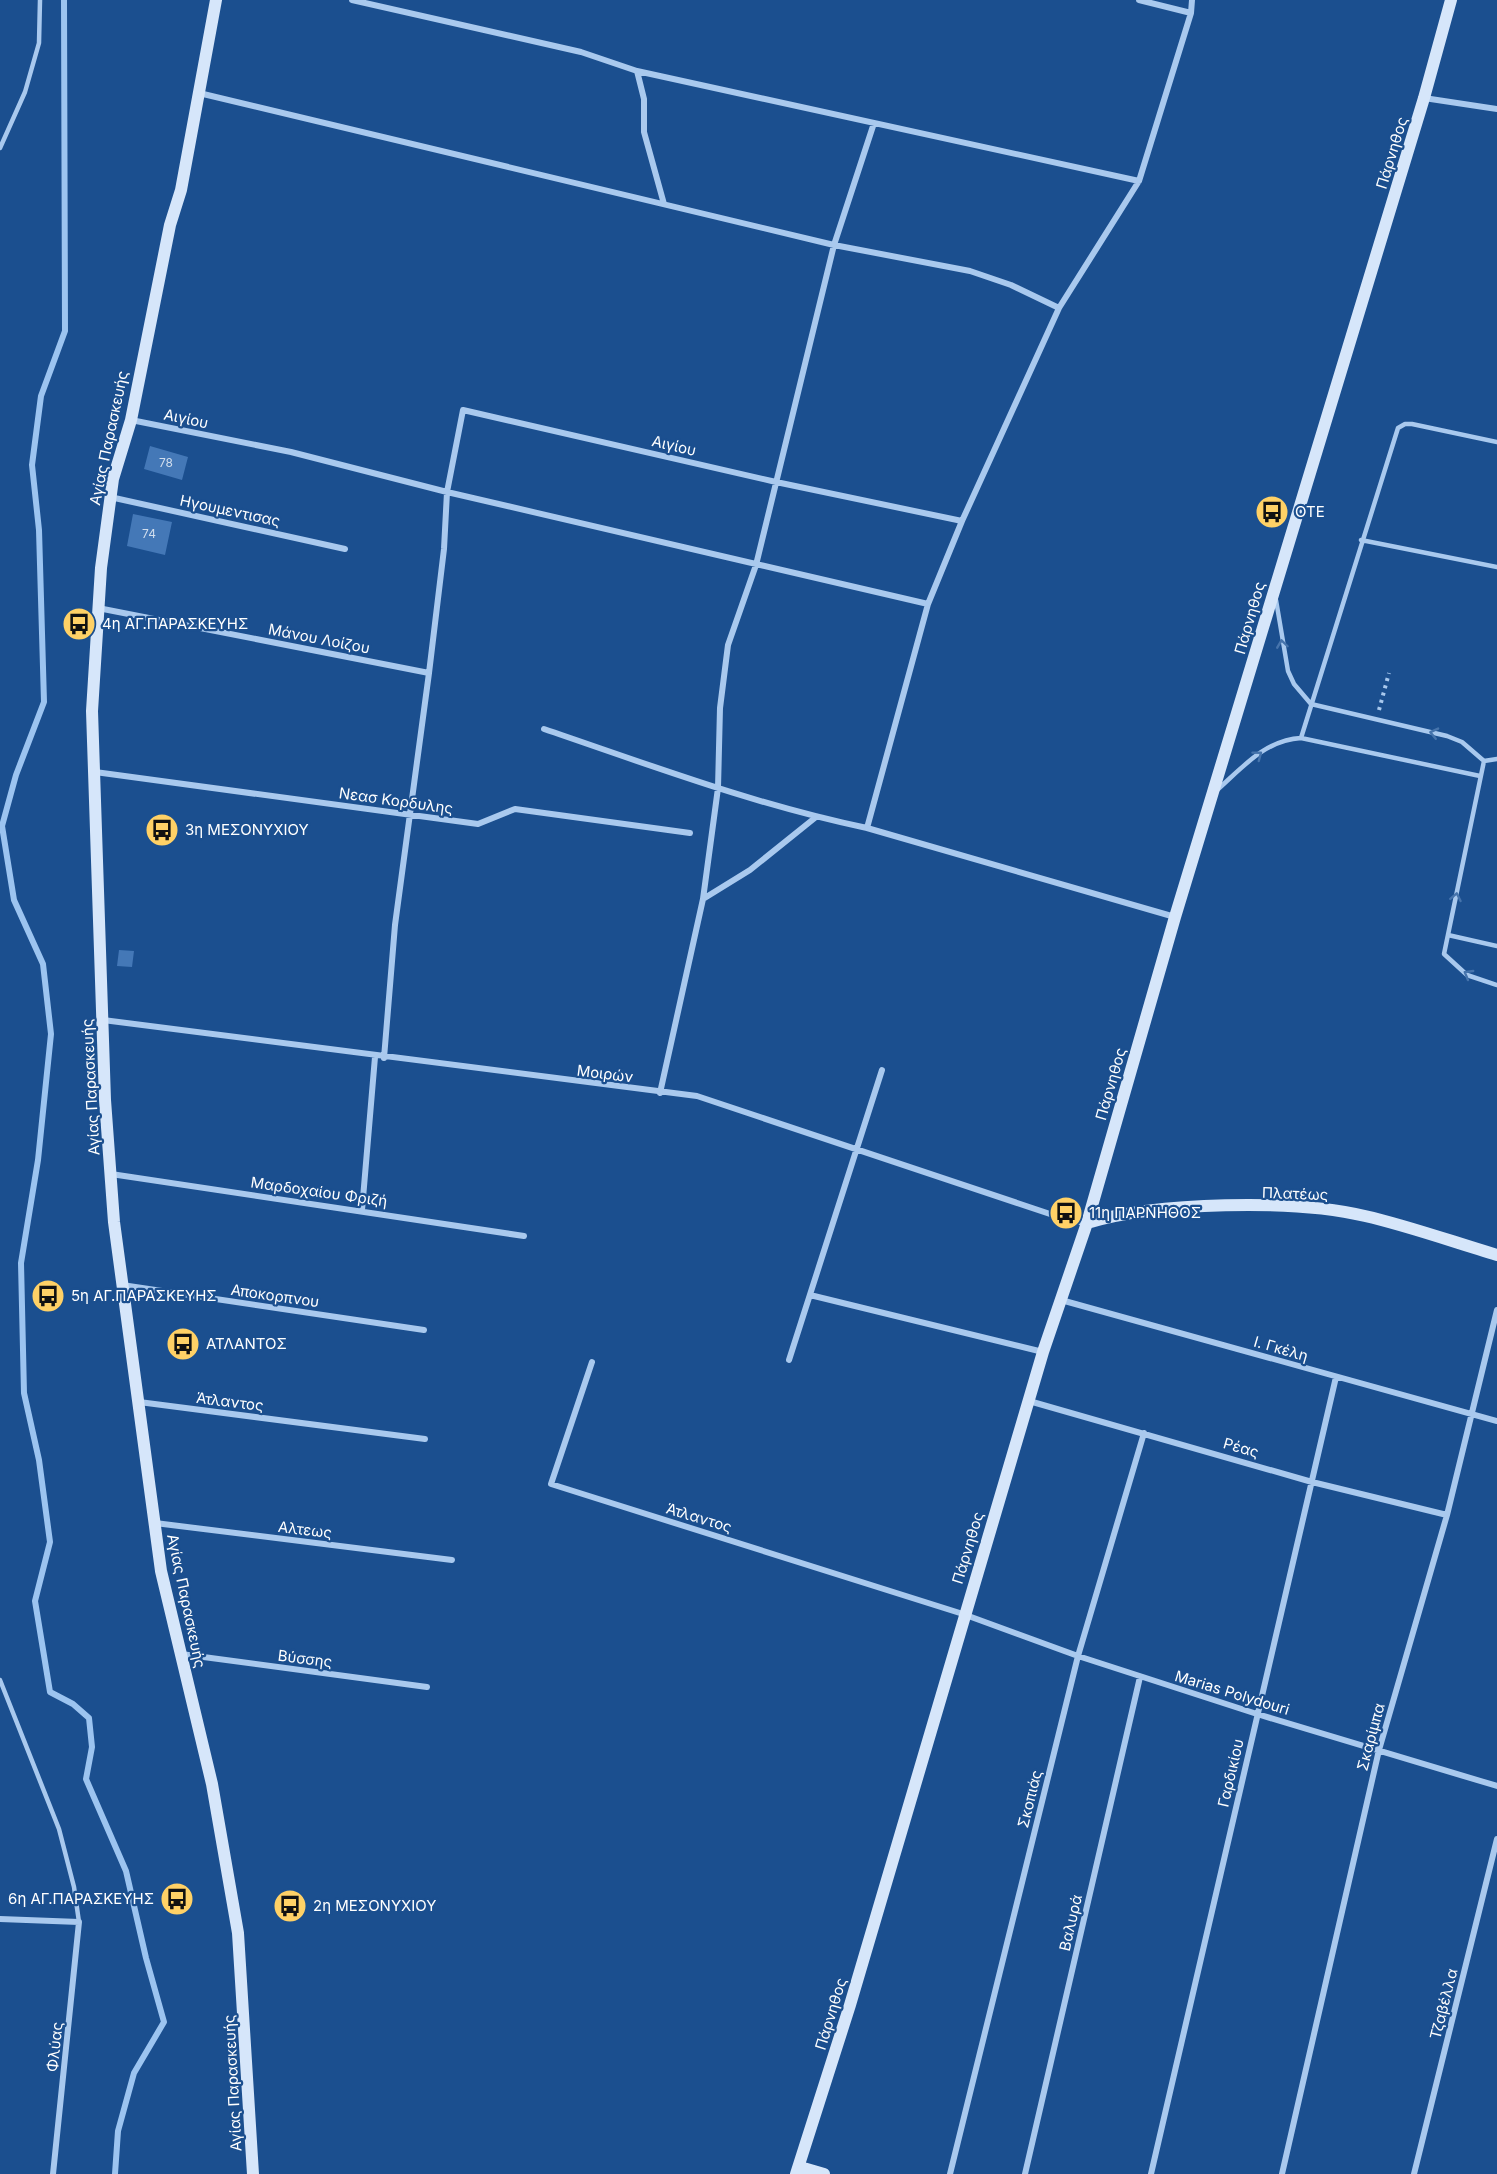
<svg xmlns="http://www.w3.org/2000/svg" width="1497" height="2174" viewBox="0 0 1497 2174" font-family="Inter,sans-serif">
<style>
.lines{fill:none;stroke-linecap:round;stroke-linejoin:round}
.stream{stroke:#9cc4f0;stroke-width:6}
.building{fill:#4478b7}
.path{stroke:#a9c9ee;stroke-width:4;stroke-dasharray:3 4.5;stroke-linecap:butt}
.lane{stroke:#a9c9ee;stroke-width:4.5}
.street{stroke:#a9c9ee;stroke-width:6}
.secondary{stroke:#d6e6fa;stroke-width:12}
.oneway{stroke:#4674ac}
.labels{text-anchor:middle;stroke-width:4.5;stroke-linejoin:round;paint-order:stroke}
.number-label{font-size:12px;fill:#d0dded}
.street-label{font-size:15px;fill:#fff;stroke:#1b4f8f}
.poi-label{font-size:15px;fill:#fff;stroke:#1b4f8f;text-anchor:start}
</style>
<rect width="100%" height="100%" fill="#1b4f8f"/>
<g class="lines">
<!-- stream -->
<path class="stream" d="M 64,0 L 65,331 L 41,396 L 32,465 L 39,530 L 44,702 L 16,775 L 2,826 L 14,900 L 43,964 L 51,1034 L 38,1160 L 21,1263 L 24,1393 L 39,1460 L 50,1542 L 35,1601 L 50,1692 L 73,1704 L 89,1718 L 92,1747 L 86,1779 L 126,1871 L 146,1958 L 164,2022 L 134,2073 L 118,2131 L 115,2174"/>
</g>
<!-- building -->
<path class="building" d="M 150,446 L 188,457 L 182,480 L 144,469 Z
M 133,514 L 172,522 L 165,555 L 127,546 Z
M 119,950 L 134,951 L 132,967 L 117,966 Z"/>
<g class="lines">
<!-- path -->
<path class="path" d="M 1379,710 L 1389,673"/>
<!-- lane -->
<path class="lane" d="M 0,148 L 25,92 L 39,43 L 40,0
M 1361,540 L 1497,567
M 1276,600 L 1288,671 L 1294,684 L 1311,704 L 1447,736 L 1462,742 L 1484,761
M 1301,738 L 1398,428 L 1405,424 L 1412,424 L 1497,442
M 1484,761 L 1444,954 L 1467,975 L 1497,985
M 1484,761 L 1497,759
M 1216,791 C 1242,768 1265,740 1301,738 L 1480,776
M 1448,935 L 1497,946
M 0,1680 L 59,1829 L 74,1887 L 79,1922"/>
<!-- street -->
<path class="street" d="M 352,0 L 581,52 L 637,71 L 1139,181
M 1139,0 L 1191,13
M 637,71 L 644,99 L 644,132 L 664,204
M 199,93 L 834,245 L 970,271 L 1011,285 L 1059,308
M 1424,98 L 1497,109
M 131,420 L 291,452 L 447,492 L 928,604
M 110,497 L 345,549
M 98,608 L 429,673
M 544,729 C 650,765 756,805 867,828 L 1175,917
M 95,772 L 478,824 L 515,809 L 690,833
M 867,828 L 928,604 L 962,521 L 1059,308 L 1139,181 L 1191,13 L 1192,0
M 703,899 L 718,788 L 720,708 L 728,645 L 756,565 L 834,245 L 874,123
M 103,1020 L 697,1096 L 1071,1221 L 1087,1223
M 384,1058 L 395,925 L 429,673 L 444,549 L 447,492 L 463,410 L 776,482 L 962,521
M 660,1093 L 703,899 L 750,870 L 816,817
M 111,1174 L 524,1236
M 362,1210 L 375,1057
M 122,1285 L 424,1330
M 810,1295 L 1043,1352
M 1061,1300 L 1497,1421
M 789,1360 L 882,1070
M 592,1362 L 551,1484 L 963,1614 L 1078,1656 L 1257,1714 L 1497,1786
M 1029,1401 L 1312,1482 L 1447,1515
M 139,1402 L 425,1439
M 155,1523 L 452,1560
M 181,1654 L 427,1687
M 0,1919 L 79,1922 L 53,2174
M 950,2174 L 1078,1656 L 1144,1433
M 1025,2174 L 1140,1677
M 1151,2174 L 1336,1377
M 1282,2174 L 1379,1750 L 1447,1515 L 1497,1310
M 1414,2174 L 1497,1839"/>
<!-- secondary -->
<path class="secondary" d="M 216,0 L 181,190 L 170,225 L 131,420 L 113,479 L 101,568 L 92,711 L 105,1100 L 114,1222 L 161,1571 L 212,1784 L 238,1933 L 253,2174
M 1087,1223 C 1156,1202 1294,1199 1365,1216 C 1409,1226 1453,1242 1497,1255
M 800,2167 L 824,2174
M 796,2174 L 850,2005 L 1043,1352 L 1087,1223 L 1175,917 L 1424,98 L 1451,0"/>
</g>
<!-- one-way arrows -->
<defs><path id="oneway-chevron" d="M-2-3.5L2.5 0L-2 3.5" fill="none" stroke-width="1.6" stroke-linecap="round" stroke-linejoin="round" transform="scale(1.5)"/></defs>
<g class="oneway">
<use href="#oneway-chevron" transform="translate(1282 644) rotate(-98)"/>
<use href="#oneway-chevron" transform="translate(1434 733) rotate(-167)"/>
<use href="#oneway-chevron" transform="translate(1258 755) rotate(-37)"/>
<use href="#oneway-chevron" transform="translate(1456 897) rotate(-79)"/>
<use href="#oneway-chevron" transform="translate(1468 974) rotate(-150)"/>
</g>
<!-- icons -->
<defs>
<g id="bus-disc" transform="scale(1.725)"><circle r="9.5" fill="#ffd166" stroke="#1b4f8f"/><path d="M-5-6H5V4H4V6H2V4H-2V6H-4V4H-5ZM-3.5-4V0h7V-4ZM-3.5 1.2v1.5H-2V1.2ZM2 1.2v1.5H3.5V1.2Z" fill="#111"/></g>
</defs>
<g fill-rule="evenodd">
<use href="#bus-disc" x="1272" y="512"/>
<use href="#bus-disc" x="79" y="624"/>
<use href="#bus-disc" x="162" y="830"/>
<use href="#bus-disc" x="1066" y="1213"/>
<use href="#bus-disc" x="48" y="1296"/>
<use href="#bus-disc" x="183" y="1344"/>
<use href="#bus-disc" x="177" y="1899"/>
<use href="#bus-disc" x="290" y="1906"/>
</g>
<g class="labels">
<!-- number labels -->
<g class="number-label">
<text x="166" y="467">78</text>
<text x="149" y="538">74</text>
</g>
<!-- street labels -->
<g class="street-label">
<text transform="translate(1392 153) rotate(-73)" y="5">Πάρνηθος</text>
<text transform="translate(186 419) rotate(12)" y="5">Αιγίου</text>
<text transform="translate(109 438) rotate(-78)" y="5">Αγίας Παρασκευής</text>
<text transform="translate(674 446) rotate(13)" y="5">Αιγίου</text>
<text transform="translate(230 511) rotate(12)" y="5">Ηγουμεντισας</text>
<text transform="translate(1250 618) rotate(-74)" y="5">Πάρνηθος</text>
<text transform="translate(319 639) rotate(11)" y="5">Μάνου Λοίζου</text>
<text transform="translate(396 801) rotate(8)" y="5">Νεασ Κορδυλης</text>
<text transform="translate(605 1074) rotate(7)" y="5">Μοιρών</text>
<text transform="translate(1111 1084) rotate(-74)" y="5">Πάρνηθος</text>
<text transform="translate(91 1087) rotate(-93)" y="5">Αγίας Παρασκευής</text>
<text transform="translate(319 1192) rotate(8)" y="5">Μαρδοχαίου Φριζή</text>
<text transform="translate(1295 1194) rotate(2)" y="5">Πλατέως</text>
<text transform="translate(275 1296) rotate(8)" y="5">Αποκορπνου</text>
<text transform="translate(1281 1349) rotate(16)" y="5">Ι. Γκέλη</text>
<text transform="translate(230 1402) rotate(7)" y="5">Άτλαντος</text>
<text transform="translate(1241 1448) rotate(16)" y="5">Ρέας</text>
<text transform="translate(699 1518) rotate(17)" y="5">Άτλαντος</text>
<text transform="translate(305 1530) rotate(7)" y="5">Αλτεως</text>
<text transform="translate(968 1548) rotate(-73)" y="5">Πάρνηθος</text>
<text transform="translate(186 1601) rotate(78)" y="5">Αγίας Παρασκευής</text>
<text transform="translate(305 1659) rotate(7)" y="5">Βύσσης</text>
<text transform="translate(1232 1693) rotate(17)" y="5">Marias Polydouri</text>
<text transform="translate(1371 1737) rotate(-75)" y="5">Σκαρίμπα</text>
<text transform="translate(1231 1773) rotate(-77)" y="5">Γαρδικίου</text>
<text transform="translate(1030 1799) rotate(-76)" y="5">Σκοπιάς</text>
<text transform="translate(1071 1923) rotate(-77)" y="5">Βαλυρά</text>
<text transform="translate(1444 2004) rotate(-76)" y="5">Τζαβέλλα</text>
<text transform="translate(831 2014) rotate(-73)" y="5">Πάρνηθος</text>
<text transform="translate(55 2047) rotate(-84)" y="5">Φλύας</text>
<text transform="translate(233 2083) rotate(-93)" y="5">Αγίας Παρασκευής</text>
</g>
<!-- poi labels -->
<g class="poi-label">
<text x="1295" y="517">ΟΤΕ</text>
<text x="102" y="629">4η ΑΓ.ΠΑΡΑΣΚΕΥΗΣ</text>
<text x="185" y="835">3η ΜΕΣΟΝΥΧΙΟΥ</text>
<text x="1089" y="1218">11η ΠΑΡΝΗΘΟΣ</text>
<text x="71" y="1301">5η ΑΓ.ΠΑΡΑΣΚΕΥΗΣ</text>
<text x="206" y="1349">ΑΤΛΑΝΤΟΣ</text>
<text x="154" y="1904" text-anchor="end">6η ΑΓ.ΠΑΡΑΣΚΕΥΗΣ</text>
<text x="313" y="1911">2η ΜΕΣΟΝΥΧΙΟΥ</text>
</g>
</g>
</svg>
